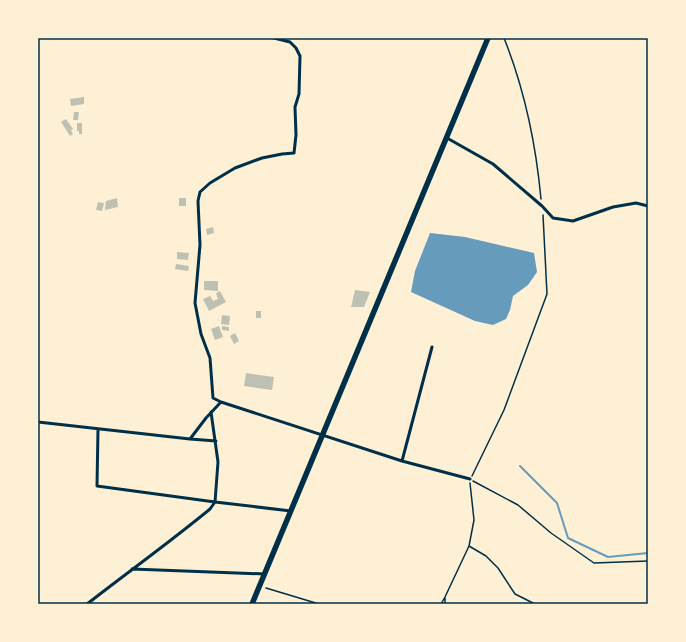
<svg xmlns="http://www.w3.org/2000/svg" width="686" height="642" viewBox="0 0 686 642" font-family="Signika,sans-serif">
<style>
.water{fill:#669bbc}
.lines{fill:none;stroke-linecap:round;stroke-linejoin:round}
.stream{stroke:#669bbc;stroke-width:2}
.building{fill:#bec0b2}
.path{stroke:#003049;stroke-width:1.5}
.minor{stroke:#003049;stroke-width:3}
.trunk{stroke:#003049;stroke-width:5.5}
.neatline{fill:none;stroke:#003049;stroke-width:1.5}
</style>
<rect width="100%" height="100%" fill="#fdf0d5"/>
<!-- water -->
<path class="water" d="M 430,233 L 465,237 L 534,253 L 537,272 L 528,285 L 513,296 L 510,310 L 506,319 L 493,325 L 475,321 L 411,292 L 415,271 Z"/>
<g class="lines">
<!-- stream -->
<path class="stream" d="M 520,466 L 557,503 L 568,538 L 608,557 L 648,553"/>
</g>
<!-- building -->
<path class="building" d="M 84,97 L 84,104 L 71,106 L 70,99 Z
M 74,112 L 79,112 L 78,120 L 73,120 Z
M 66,119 L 73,129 L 71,130 L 73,134 L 70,136 L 61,122 Z
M 77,123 L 82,123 L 82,134 L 79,134 L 79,131 L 77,131 Z
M 117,198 L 118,207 L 105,210 L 106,201 Z
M 179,198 L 186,198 L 186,206 L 179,206 Z
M 98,202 L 104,203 L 102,211 L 96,210 Z
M 213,227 L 214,233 L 207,235 L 206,229 Z
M 177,252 L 189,253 L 188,260 L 177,259 Z
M 176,264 L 189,266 L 188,271 L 175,269 Z
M 204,281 L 218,281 L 218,291 L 204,290 Z
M 355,290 L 370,292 L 364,307 L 351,307 Z
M 220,291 L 226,302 L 209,311 L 203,299 L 210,296 L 213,301 L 218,299 L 216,293 Z
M 256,311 L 261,311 L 261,318 L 256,318 Z
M 222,315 L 230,316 L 229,325 L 221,324 Z
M 219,326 L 223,337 L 215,340 L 211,329 Z
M 222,326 L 229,327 L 229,331 L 222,330 Z
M 235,333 L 239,341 L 234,344 L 230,336 Z
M 246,373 L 274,377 L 272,390 L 244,386 Z"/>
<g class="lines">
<!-- path -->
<path class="path" d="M 504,38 C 524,88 536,145 541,199
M 472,476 L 504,410 L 547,294 L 543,215
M 473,481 L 518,505 L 551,533 L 594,563 L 648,561
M 469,546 L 486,556 L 498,568 L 515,594 L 535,604
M 266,588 L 319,604
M 441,604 L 445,597 L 469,546 L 474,520 L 470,483
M 445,604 L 445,598"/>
<!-- minor -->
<path class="minor" d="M 447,138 L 493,164 L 542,206 L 553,218 L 573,221 L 613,207 L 636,203 L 648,206
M 221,402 L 213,398 L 210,358 L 201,334 L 195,303 L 200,245 L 198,201 L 200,192 L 210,183 L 235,168 L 262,158 L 282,154 L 294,153 L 296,135 L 295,107 L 299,94 L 300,56 L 296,48 L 290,42 L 274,38
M 38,422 L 190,439 L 206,418 L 221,402 L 402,461 L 470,479
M 98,429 L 97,486 L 215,502 L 291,511
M 190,439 L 216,441
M 402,461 L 432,347
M 132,569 L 265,574
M 87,604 C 128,572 170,542 210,509 L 215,502 L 218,462 L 211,412"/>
<!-- trunk -->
<path class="trunk" d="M 252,604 L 488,38"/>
</g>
<!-- border -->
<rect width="686" height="642" fill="none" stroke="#fdf0d5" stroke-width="78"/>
<rect x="39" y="39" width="608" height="564" class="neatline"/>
</svg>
